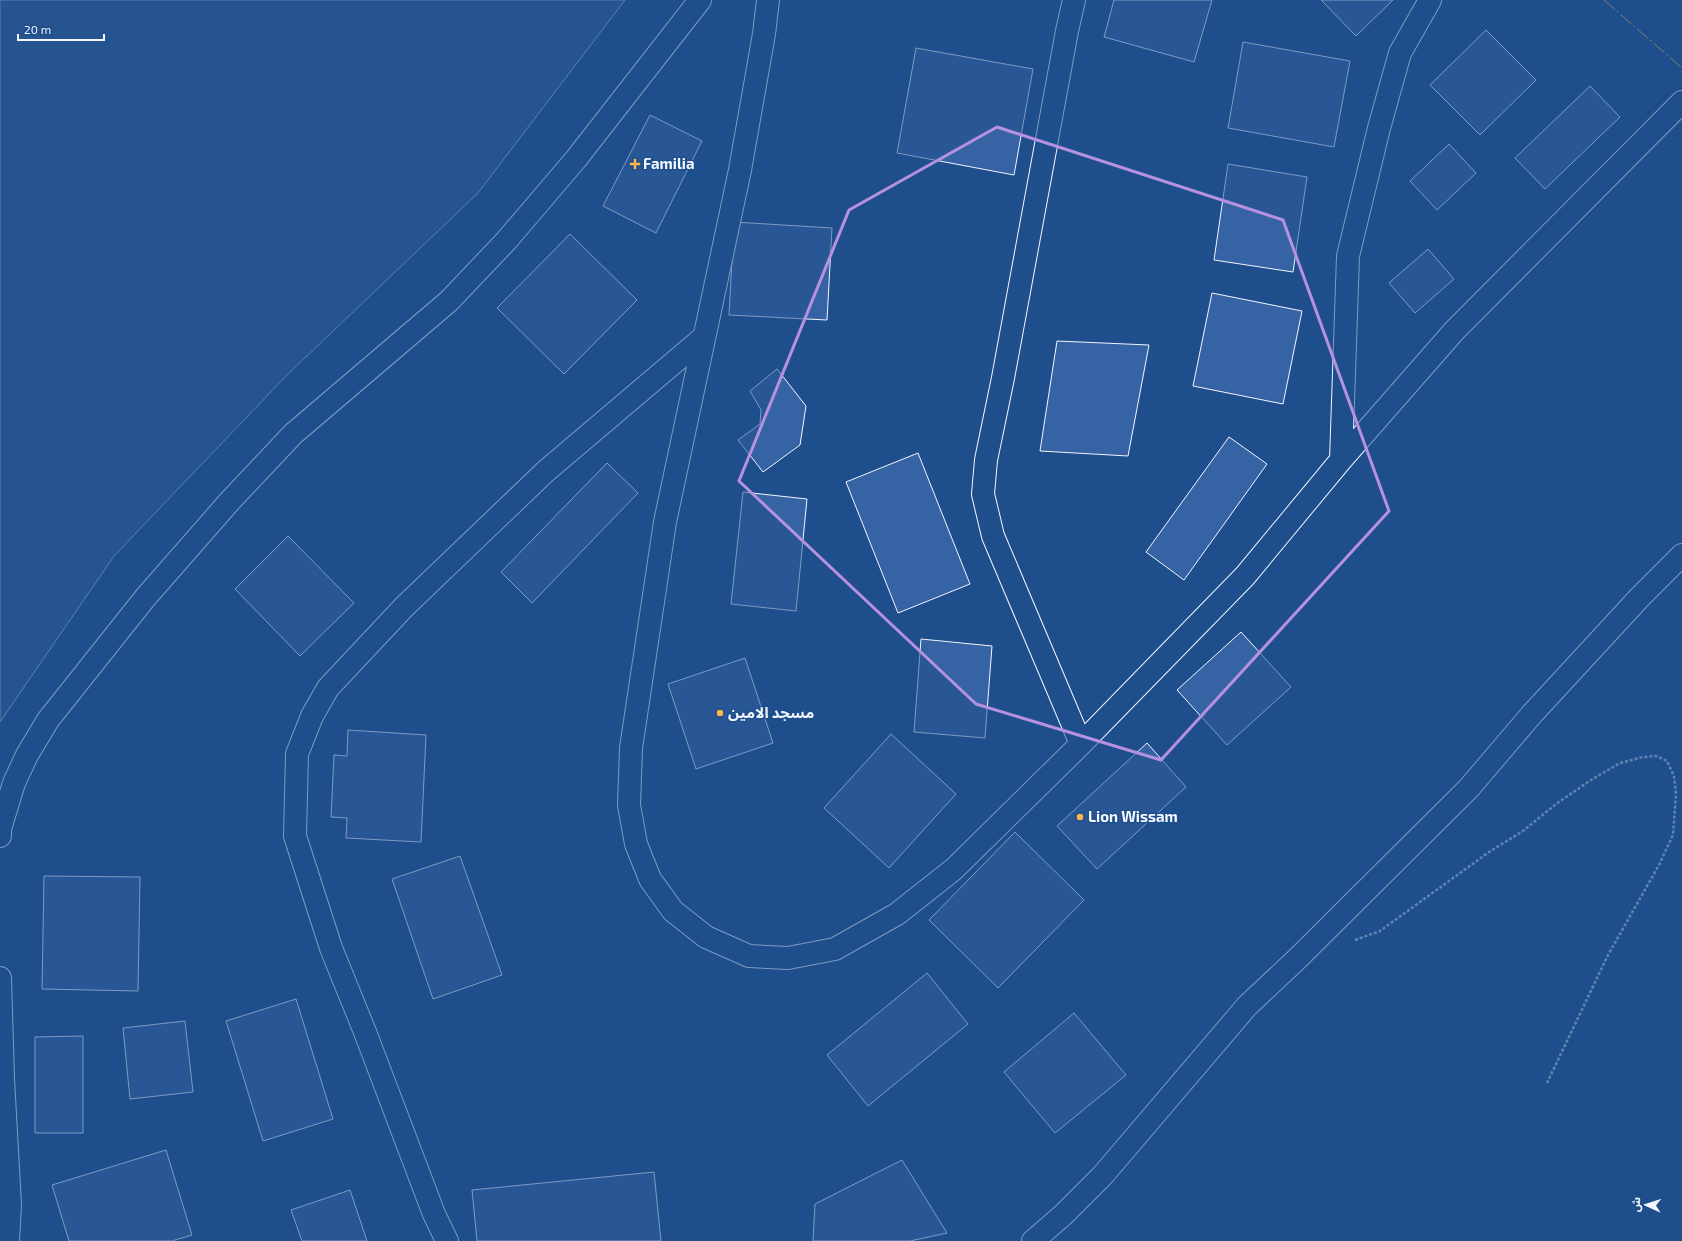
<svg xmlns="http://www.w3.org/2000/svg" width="1682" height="1241" viewBox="0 0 1682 1241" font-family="'Exo 2','Noto Sans Arabic',sans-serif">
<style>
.built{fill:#305b95;stroke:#a8bbd7}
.building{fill:#3563a3;stroke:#f2f6ff}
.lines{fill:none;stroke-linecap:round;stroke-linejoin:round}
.street-casing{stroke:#f2f6ff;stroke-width:24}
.secondary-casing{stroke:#f2f6ff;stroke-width:24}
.path{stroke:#b3c4dc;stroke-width:2.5;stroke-dasharray:3 2;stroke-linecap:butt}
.street{stroke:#1f4e8c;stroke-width:22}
.secondary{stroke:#1f4e8c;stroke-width:22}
.power{stroke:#ffb74d;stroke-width:1;stroke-dasharray:14 3 2 3;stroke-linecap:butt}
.marked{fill:none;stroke:#b691df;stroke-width:3;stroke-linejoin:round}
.poi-dot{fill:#ffb74d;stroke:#1f4e8c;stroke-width:1.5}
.labels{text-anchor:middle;stroke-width:3;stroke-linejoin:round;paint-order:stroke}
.poi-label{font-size:15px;font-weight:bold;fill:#f2f6ff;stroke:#1f4e8c;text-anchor:start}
</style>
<rect width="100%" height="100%" fill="#1f4e8c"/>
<!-- built -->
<path class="built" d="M 0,0 L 625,0 L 478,193 L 287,375 L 114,556 L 0,722 Z"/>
<!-- building -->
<path class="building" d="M 1114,0 L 1212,0 L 1194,62 L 1104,37 Z
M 1321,0 L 1393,0 L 1356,36 Z
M 1486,30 L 1536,80 L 1480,135 L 1430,85 Z
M 1243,42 L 1350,61 L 1334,147 L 1228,128 Z
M 916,48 L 1033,69 L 1014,175 L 897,153 Z
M 1590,86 L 1620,117 L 1545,189 L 1515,158 Z
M 650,115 L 702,141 L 656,233 L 603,206 Z
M 1449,144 L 1476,173 L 1437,210 L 1410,181 Z
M 1228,164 L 1307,177 L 1293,272 L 1214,260 Z
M 734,222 L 832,228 L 827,320 L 729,315 Z
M 570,234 L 637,300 L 564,374 L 497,308 Z
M 1428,249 L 1454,279 L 1415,313 L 1389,283 Z
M 1212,293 L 1302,311 L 1283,404 L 1193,386 Z
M 1057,341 L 1149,345 L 1128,456 L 1040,451 Z
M 777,369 L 806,406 L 800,445 L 763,472 L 738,440 L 760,424 L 761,410 L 750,391 Z
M 1229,437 L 1267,464 L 1184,580 L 1146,552 Z
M 918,453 L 970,584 L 898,613 L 846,482 Z
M 607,463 L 638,493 L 532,603 L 501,572 Z
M 743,492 L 807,499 L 796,611 L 731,604 Z
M 288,536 L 354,603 L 300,656 L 235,589 Z
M 1241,632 L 1291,687 L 1227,745 L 1177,690 Z
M 921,639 L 992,646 L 985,738 L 914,732 Z
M 745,658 L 773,743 L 696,769 L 668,684 Z
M 348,730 L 426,735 L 421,842 L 346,838 L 347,818 L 331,817 L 334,755 L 347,756 Z
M 891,734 L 956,794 L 889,868 L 824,808 Z
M 1147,743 L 1186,787 L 1097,869 L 1057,826 Z
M 1015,832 L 1084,900 L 998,988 L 929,920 Z
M 460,856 L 502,975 L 433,999 L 392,879 Z
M 44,876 L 140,877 L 138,991 L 42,989 Z
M 927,973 L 968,1024 L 868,1106 L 827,1055 Z
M 296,999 L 333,1119 L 263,1141 L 226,1021 Z
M 1074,1013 L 1126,1075 L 1055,1133 L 1004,1072 Z
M 185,1021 L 193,1092 L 130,1099 L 123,1028 Z
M 83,1036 L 83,1133 L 35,1133 L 35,1037 Z
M 166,1150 L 192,1235 L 172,1241 L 69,1241 L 52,1185 Z
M 902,1160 L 947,1233 L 910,1241 L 813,1241 L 815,1204 Z
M 654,1172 L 661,1241 L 477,1241 L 472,1190 Z
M 350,1190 L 367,1241 L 302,1241 L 291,1210 Z"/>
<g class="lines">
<!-- street casing -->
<g class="street-casing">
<path id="street" d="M 768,0 L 764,34 L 740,170 L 665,522 L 631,748 L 629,805 L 636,844 L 650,879 L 673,911 L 706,937 L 749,956 L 788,958 L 835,949 L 897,914 L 954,869 L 1081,744 L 1245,576 L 1341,460 L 1455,330 L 1682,102
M 1074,0 L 1067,31 L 1003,378 L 986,460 L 983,494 L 993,536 L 1081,744
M 1341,460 L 1348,256 L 1379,128 L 1400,53 L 1430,0
M 447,1241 L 434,1214 L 365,1032 L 331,948 L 295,836 L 297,754 L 312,716 L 328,688 L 404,607 L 546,471 L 704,337
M 1033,1241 L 1063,1215 L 1103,1175 L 1247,1006 L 1297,959 L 1469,788 L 1532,714 L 1639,598 L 1682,555"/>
</g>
<!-- secondary casing -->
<g class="secondary-casing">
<path id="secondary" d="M 0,836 L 0,829 L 14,783 L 27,755 L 48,720 L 145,598 L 229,502 L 293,434 L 449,301 L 506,241 L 576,159 L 700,0
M 0,978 L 3,1079 L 10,1205 L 8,1241"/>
</g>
<!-- path -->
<path class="path" d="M 1355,940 L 1380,931 L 1489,852 L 1523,831 L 1556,804 L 1591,780 L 1620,763 L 1643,757 L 1656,756 L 1667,761 L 1674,776 L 1676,793 L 1673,835 L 1659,865 L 1608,955 L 1547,1083"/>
<!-- street -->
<use href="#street" class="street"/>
<!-- secondary -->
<use href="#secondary" class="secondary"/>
<!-- power -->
<path class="power" d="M 1604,0 L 1682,68"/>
</g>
<!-- marked area -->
<path d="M0 0H1682V1241H0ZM 997,127 L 1283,220 L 1389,511 L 1161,760 L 976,704 L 739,481 L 849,210 Z" fill="#1f4e8c" fill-opacity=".55" fill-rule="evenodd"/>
<path class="marked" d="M 997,127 L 1283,220 L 1389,511 L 1161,760 L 976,704 L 739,481 L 849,210 Z"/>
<!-- markers -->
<g class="poi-dot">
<path d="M633 158h4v4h4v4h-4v4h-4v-4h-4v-4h4z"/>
<circle cx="720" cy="713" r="4"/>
<circle cx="1080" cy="817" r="4"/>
</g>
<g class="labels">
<!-- poi labels -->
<g class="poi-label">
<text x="643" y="169">Familia</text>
<text x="728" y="718">مسجد الامين</text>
<text x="1088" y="822">Lion Wissam</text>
</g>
</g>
<!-- north arrow -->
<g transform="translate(1646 1205) rotate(273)" stroke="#1f4e8c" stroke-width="3" paint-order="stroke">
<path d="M0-3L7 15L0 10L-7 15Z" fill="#f2f6ff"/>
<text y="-6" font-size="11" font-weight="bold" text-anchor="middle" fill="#f2f6ff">ش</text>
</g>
<!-- scale -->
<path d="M18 34v6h86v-6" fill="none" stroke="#f2f6ff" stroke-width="2"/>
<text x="24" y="34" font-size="12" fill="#f2f6ff" stroke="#1f4e8c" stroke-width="3" paint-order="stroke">20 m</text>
</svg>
